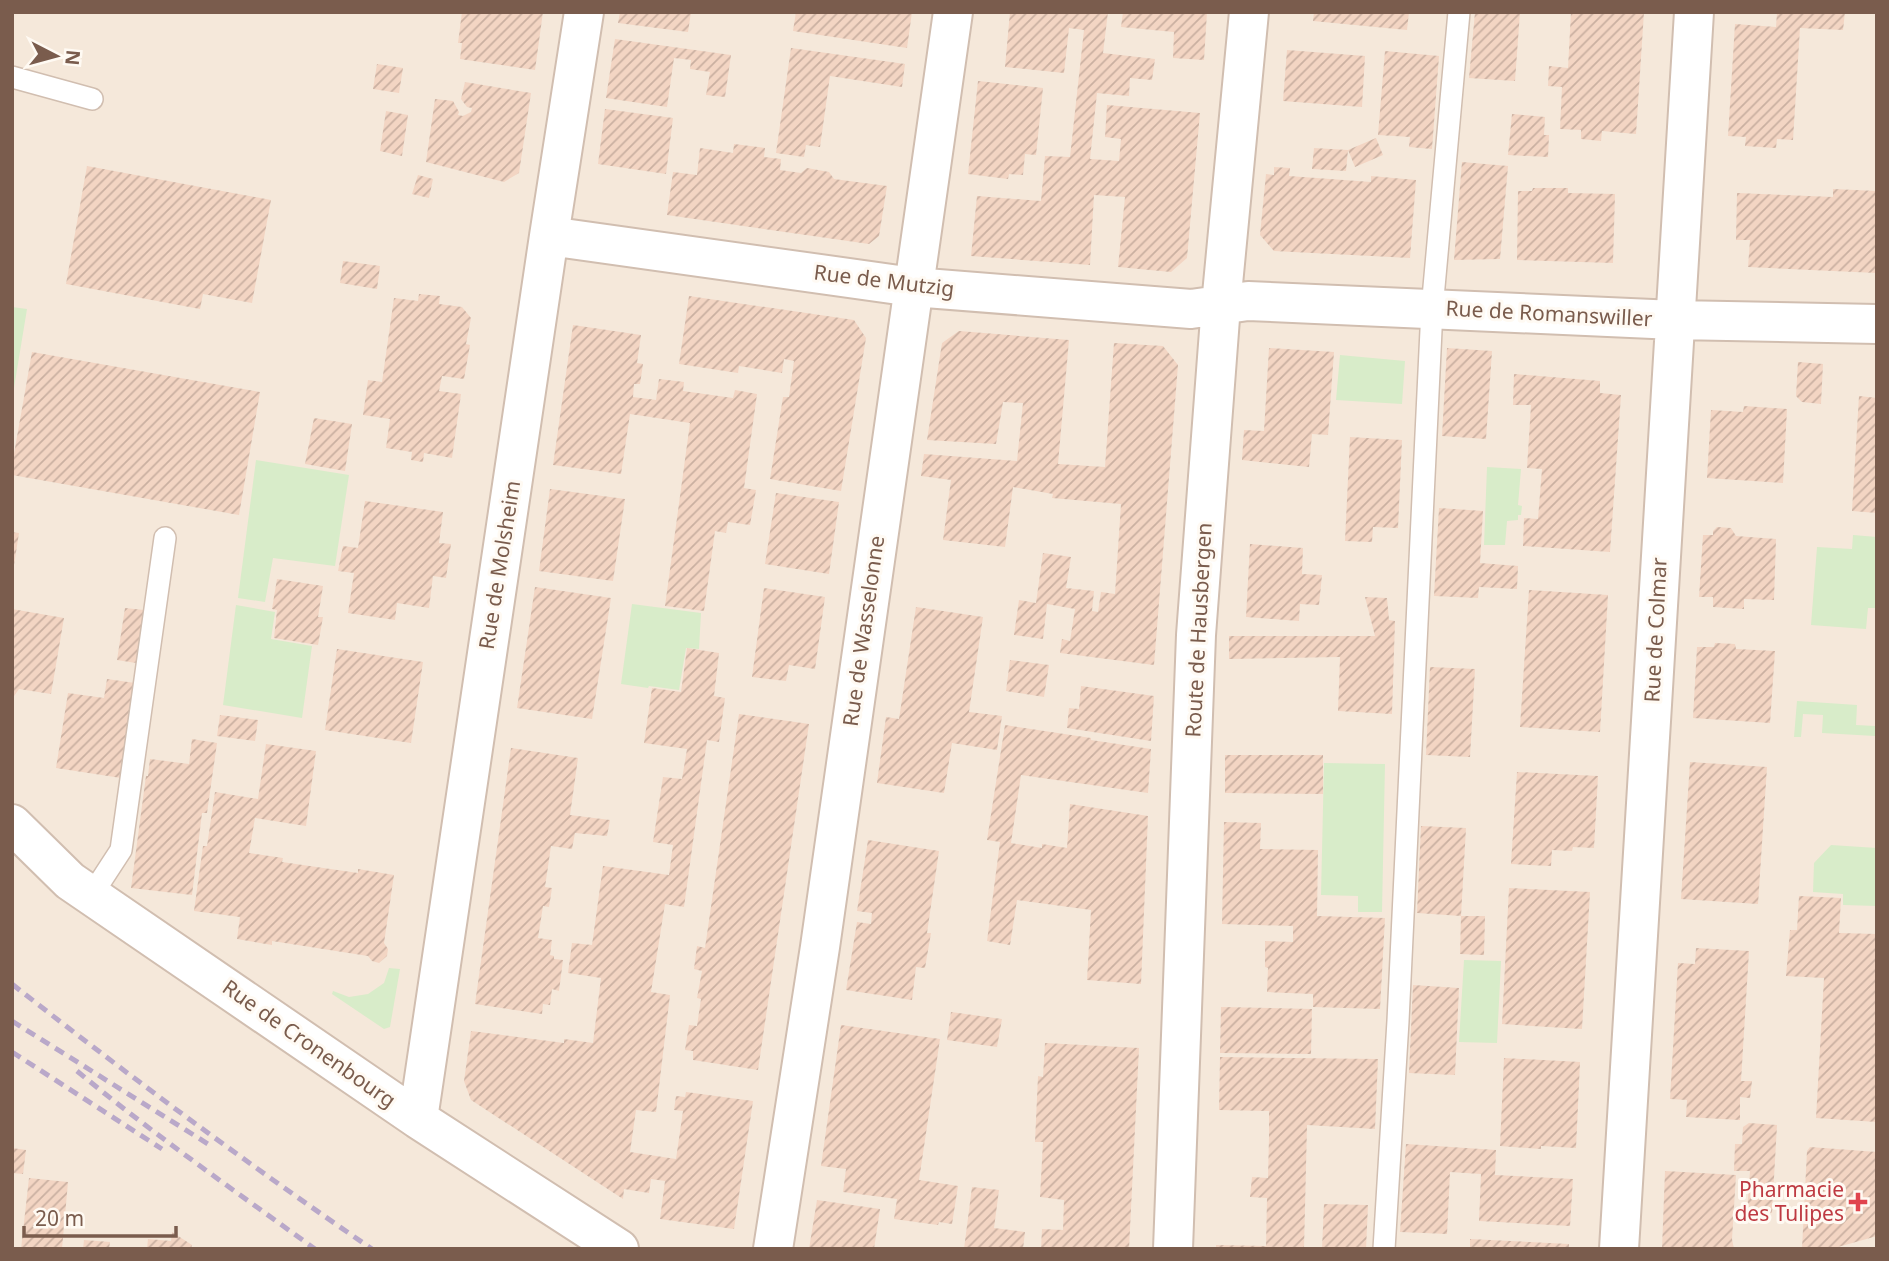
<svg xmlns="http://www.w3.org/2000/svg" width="1889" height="1261" viewBox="0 0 1889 1261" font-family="'Noto Sans',sans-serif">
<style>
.residential{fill:#f5e8da}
.green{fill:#d8ecc9}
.building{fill:url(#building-hatch)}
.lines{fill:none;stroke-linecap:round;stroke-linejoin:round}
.lane-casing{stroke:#d1beb0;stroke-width:24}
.street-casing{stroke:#d1beb0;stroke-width:42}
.lane{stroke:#fff;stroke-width:21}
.street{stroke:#fff;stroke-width:38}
.rail{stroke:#b9a8c9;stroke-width:5;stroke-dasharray:10 7;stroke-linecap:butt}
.health-dot{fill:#e0444e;stroke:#fffaf3;stroke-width:2.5}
.labels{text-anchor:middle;stroke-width:6;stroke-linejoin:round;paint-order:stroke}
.street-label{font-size:21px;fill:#7a5c4d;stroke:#fffaf3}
.health-label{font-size:21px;fill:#be3a42;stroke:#fffaf3;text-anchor:end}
</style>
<defs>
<pattern id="building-hatch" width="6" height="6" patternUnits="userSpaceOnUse" patternTransform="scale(1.75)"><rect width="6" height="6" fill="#f3d5c3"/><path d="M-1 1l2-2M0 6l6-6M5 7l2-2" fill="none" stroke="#cab0a1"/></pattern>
</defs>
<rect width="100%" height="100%" fill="#fdf6ec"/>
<!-- residential -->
<path class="residential" d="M 12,12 L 1877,12 L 1877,1249 L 12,1249 Z"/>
<!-- green -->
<path class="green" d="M 12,307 L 27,309 L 12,400 Z
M 1340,355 L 1405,361 L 1402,404 L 1336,400 Z
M 256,460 L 349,475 L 335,566 L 273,558 L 265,602 L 238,598 Z
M 1487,467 L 1521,469 L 1518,505 L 1522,506 L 1521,515 L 1518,515 L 1518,520 L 1507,521 L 1505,545 L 1484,545 Z
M 1853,535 L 1877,537 L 1877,608 L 1868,608 L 1866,629 L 1811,625 L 1817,547 L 1852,549 Z
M 632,604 L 701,613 L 699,649 L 686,648 L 679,690 L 649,686 L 648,688 L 621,684 Z
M 236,605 L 275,612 L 271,639 L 312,646 L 302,718 L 223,705 Z
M 1797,701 L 1857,705 L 1856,725 L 1875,726 L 1875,736 L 1822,733 L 1823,715 L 1803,714 L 1801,737 L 1794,737 Z
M 1324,763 L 1385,764 L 1382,912 L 1358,912 L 1358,896 L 1321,895 Z
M 1831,845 L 1877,848 L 1877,906 L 1843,905 L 1843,894 L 1813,892 L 1814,863 Z
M 1464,960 L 1501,961 L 1497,1043 L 1459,1042 Z
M 389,968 L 400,969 L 390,1027 L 384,1029 L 332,994 L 333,991 L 349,997 L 368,994 L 384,983 Z"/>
<!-- building -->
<path class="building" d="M 462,12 L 543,12 L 535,70 L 460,59 L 462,43 L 458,43 Z
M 620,12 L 691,12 L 688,32 L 618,23 Z
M 796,12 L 912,12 L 907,48 L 793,31 Z
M 1010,12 L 1108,12 L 1103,53 L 1155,59 L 1152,80 L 1130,78 L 1129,96 L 1097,93 L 1090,159 L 1119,161 L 1121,139 L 1105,137 L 1107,105 L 1200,113 L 1187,258 L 1171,272 L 1118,267 L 1125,197 L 1094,195 L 1090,265 L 971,256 L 977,196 L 1041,201 L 1045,156 L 1070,157 L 1084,30 L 1069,28 L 1064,73 L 1005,67 Z
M 1123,12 L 1207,12 L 1204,60 L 1173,58 L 1174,32 L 1121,27 Z
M 1314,12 L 1409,12 L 1407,30 L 1313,21 Z
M 1475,12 L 1520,12 L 1515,81 L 1469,78 Z
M 1571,12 L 1644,12 L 1636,134 L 1602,131 L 1601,141 L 1581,139 L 1581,130 L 1560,129 L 1562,87 L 1548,86 L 1549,66 L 1568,68 Z
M 1777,12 L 1845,12 L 1843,30 L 1800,28 L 1793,140 L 1777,139 L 1776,148 L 1745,146 L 1746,137 L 1728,136 L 1735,24 L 1776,27 Z
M 615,39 L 731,55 L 725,97 L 706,95 L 710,72 L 690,69 L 691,60 L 674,58 L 667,107 L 606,98 Z
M 791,48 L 905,64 L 902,87 L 830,76 L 820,147 L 806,145 L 804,157 L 776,153 Z
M 1287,50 L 1365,56 L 1362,107 L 1283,101 Z
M 1385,51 L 1439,56 L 1432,149 L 1409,147 L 1410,137 L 1378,135 Z
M 377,64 L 403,68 L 399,93 L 373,89 Z
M 978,81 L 1043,88 L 1036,155 L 1025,154 L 1023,175 L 1009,174 L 1008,179 L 968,174 Z
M 465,82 L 531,93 L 519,173 L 504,182 L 426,162 L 435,99 L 453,101 L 459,112 L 458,115 L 463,116 L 471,112 L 472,108 L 467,107 L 461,99 Z
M 605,109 L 673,118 L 666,174 L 598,164 Z
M 386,111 L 408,115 L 402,156 L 380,151 Z
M 1512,114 L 1545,117 L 1544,135 L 1549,135 L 1548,157 L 1508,155 Z
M 1376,138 L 1383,155 L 1355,167 L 1348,150 L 1346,171 L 1312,169 L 1314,148 L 1348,150 Z
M 734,144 L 765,148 L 764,157 L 781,159 L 780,170 L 801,173 L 807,168 L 829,172 L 834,179 L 887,186 L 879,236 L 869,244 L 667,215 L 673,172 L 697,175 L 700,148 L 733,153 Z
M 1462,162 L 1508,166 L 1500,259 L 1454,260 Z
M 87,166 L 271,200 L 252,303 L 203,294 L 200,309 L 66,284 Z
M 1274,167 L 1290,168 L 1289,176 L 1371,182 L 1371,176 L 1416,180 L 1410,258 L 1274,251 L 1260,235 L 1266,174 L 1274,175 Z
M 418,175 L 433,179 L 429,198 L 412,194 Z
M 1533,188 L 1568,188 L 1568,193 L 1615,194 L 1613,263 L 1517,260 L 1518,191 L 1532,191 Z
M 1833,189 L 1877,191 L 1877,273 L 1748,267 L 1750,240 L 1736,240 L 1737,193 L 1833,197 Z
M 343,261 L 380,266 L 377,289 L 340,283 Z
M 419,294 L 440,296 L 439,304 L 462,307 L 471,318 L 466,344 L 470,345 L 464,379 L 442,376 L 439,391 L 461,394 L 452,458 L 424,453 L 423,462 L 411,460 L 412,452 L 386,448 L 390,419 L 363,415 L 368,380 L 382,382 L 394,298 L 418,301 Z
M 689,296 L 854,320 L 866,338 L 841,491 L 770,479 L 783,397 L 789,397 L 794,361 L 784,359 L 782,373 L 739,366 L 738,373 L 679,364 Z
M 573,325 L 641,335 L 637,363 L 643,364 L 640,384 L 634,384 L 633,397 L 656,400 L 659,379 L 684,382 L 683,391 L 733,398 L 735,390 L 757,394 L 744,488 L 756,490 L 750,525 L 728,522 L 726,533 L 715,531 L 704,611 L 665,606 L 690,423 L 630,414 L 621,474 L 553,465 Z
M 959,331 L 1069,340 L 1058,464 L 1105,467 L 1114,343 L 1163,346 L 1178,365 L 1154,665 L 1060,653 L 1062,639 L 1070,641 L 1075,609 L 1047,604 L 1043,639 L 1014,635 L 1019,600 L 1036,603 L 1043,553 L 1071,557 L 1066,588 L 1094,591 L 1092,611 L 1098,612 L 1101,592 L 1115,594 L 1121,504 L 1052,498 L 1053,494 L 1013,487 L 1005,547 L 943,540 L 951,480 L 921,476 L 924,454 L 1017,461 L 1023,403 L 1003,402 L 996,444 L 927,440 L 942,343 Z
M 1269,348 L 1334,352 L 1328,435 L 1312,434 L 1309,467 L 1242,460 L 1244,430 L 1264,431 Z
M 1447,348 L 1492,351 L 1486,439 L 1442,436 Z
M 32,352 L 260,392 L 239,515 L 12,475 L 12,465 Z
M 1798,362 L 1823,364 L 1821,404 L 1802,402 L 1796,396 Z
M 1514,374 L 1600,381 L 1600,393 L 1621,395 L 1610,552 L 1523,546 L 1524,518 L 1538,519 L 1542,469 L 1527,468 L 1531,405 L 1513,405 Z
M 1859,396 L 1877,398 L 1877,513 L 1852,511 Z
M 1744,406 L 1787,409 L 1783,483 L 1707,478 L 1711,410 L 1743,412 Z
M 314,418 L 352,424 L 345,471 L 305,464 Z
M 1350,437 L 1402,440 L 1398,528 L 1373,527 L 1372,542 L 1345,541 Z
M 550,489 L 625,499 L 613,581 L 539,571 Z
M 776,493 L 839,502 L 829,574 L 765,564 Z
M 365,501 L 443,512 L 439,543 L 451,544 L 446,578 L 433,576 L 429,608 L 397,603 L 395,620 L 348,613 L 354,573 L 338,571 L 343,546 L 358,548 Z
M 1439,508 L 1483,511 L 1480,563 L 1518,566 L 1517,589 L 1479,587 L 1478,598 L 1434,596 Z
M 1717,527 L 1731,528 L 1736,536 L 1776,539 L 1774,600 L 1744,599 L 1744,609 L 1713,607 L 1713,597 L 1699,597 L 1703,535 L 1713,535 L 1713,531 Z
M 12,532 L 19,533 L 14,565 L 12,565 Z
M 1250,544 L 1303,548 L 1302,574 L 1322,575 L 1319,605 L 1300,604 L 1299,621 L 1246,617 Z
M 277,579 L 323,586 L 318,617 L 323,617 L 318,645 L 274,638 L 277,610 L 272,609 Z
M 535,587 L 611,598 L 592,719 L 517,708 Z
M 764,588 L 825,597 L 815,669 L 789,665 L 786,681 L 752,677 Z
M 1529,590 L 1608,595 L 1600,732 L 1520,727 Z
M 1365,597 L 1387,598 L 1389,620 L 1395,621 L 1392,714 L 1338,711 L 1340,657 L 1229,659 L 1229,636 L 1375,636 Z
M 916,607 L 983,617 L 969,712 L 1002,716 L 997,750 L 952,743 L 944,793 L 877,783 L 886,717 L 899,719 Z
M 125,608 L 144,610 L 136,663 L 117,660 Z
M 12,609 L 64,618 L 51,694 L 19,689 L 12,699 Z
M 1715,643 L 1735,644 L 1736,649 L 1775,651 L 1770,723 L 1693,718 L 1697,647 L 1714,647 Z
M 687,648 L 719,653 L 714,696 L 725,698 L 719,742 L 707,740 L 684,907 L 665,904 L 651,992 L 670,995 L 656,1112 L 636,1110 L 630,1152 L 676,1159 L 683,1111 L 674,1110 L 676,1096 L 685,1097 L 686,1092 L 753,1101 L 734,1229 L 660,1219 L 665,1181 L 651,1179 L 649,1193 L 624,1189 L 623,1199 L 471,1100 L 464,1081 L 471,1031 L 564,1043 L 564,1039 L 593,1043 L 601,978 L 568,973 L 572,943 L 592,945 L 603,866 L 669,875 L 673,845 L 653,842 L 663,777 L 682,779 L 687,749 L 644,743 L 652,688 L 681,692 Z
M 337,649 L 423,662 L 411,743 L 325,730 Z
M 1010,660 L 1049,665 L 1044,697 L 1006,691 Z
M 1430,667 L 1475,669 L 1470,757 L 1426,755 Z
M 107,679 L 135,683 L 121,778 L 56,768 L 68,693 L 104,698 Z
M 1081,686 L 1154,696 L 1151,741 L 1067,728 L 1069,708 L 1079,709 Z
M 739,714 L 809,724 L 758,1070 L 693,1060 L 693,1051 L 685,1050 L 689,1025 L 697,1026 L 701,999 L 697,998 L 702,971 L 694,969 L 697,946 L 705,948 Z
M 220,715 L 258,720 L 255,741 L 217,736 Z
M 1005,725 L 1091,738 L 1091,740 L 1151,749 L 1148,793 L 1021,775 L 1011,843 L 1042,848 L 1042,844 L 1067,848 L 1070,804 L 1148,816 L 1141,984 L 1087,980 L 1091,910 L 1017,900 L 1010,945 L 987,941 L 1000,842 L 987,840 Z
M 192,739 L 217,743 L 207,813 L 202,813 L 192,895 L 131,888 L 146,776 L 148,776 L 150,759 L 189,764 Z
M 266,744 L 316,751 L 306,826 L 255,818 L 249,853 L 283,858 L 282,862 L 358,873 L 358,869 L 394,875 L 384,943 L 388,949 L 387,956 L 379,963 L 372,961 L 368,956 L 272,941 L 272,945 L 237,939 L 240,917 L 194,911 L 203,846 L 207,846 L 215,792 L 258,799 Z
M 511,748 L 578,758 L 570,815 L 610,820 L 607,836 L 575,833 L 572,849 L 551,846 L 545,887 L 552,888 L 549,907 L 543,906 L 538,938 L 552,940 L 550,955 L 554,956 L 554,959 L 563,960 L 559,991 L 552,989 L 550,1005 L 543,1004 L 542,1014 L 475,1004 Z
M 1225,755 L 1323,755 L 1323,794 L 1225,793 Z
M 1690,762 L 1767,767 L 1758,904 L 1681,899 Z
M 1517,772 L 1598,776 L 1594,848 L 1573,847 L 1572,851 L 1552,850 L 1551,866 L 1511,864 Z
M 1224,822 L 1261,823 L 1260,849 L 1318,850 L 1317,916 L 1385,918 L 1380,1009 L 1313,1007 L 1313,994 L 1267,992 L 1268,968 L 1265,967 L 1265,941 L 1293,942 L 1293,926 L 1222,924 Z
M 1421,826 L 1466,828 L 1461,916 L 1485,916 L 1484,955 L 1460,954 L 1461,916 L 1417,913 Z
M 868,840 L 939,851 L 927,933 L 931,933 L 925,968 L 916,967 L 912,1000 L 846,990 L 857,922 L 871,924 L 872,913 L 857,911 Z
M 1509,888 L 1590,892 L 1582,1029 L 1502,1024 Z
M 1799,896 L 1841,898 L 1839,933 L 1877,934 L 1877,1122 L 1816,1118 L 1824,978 L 1786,976 L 1790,930 L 1797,930 Z
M 1696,948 L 1749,951 L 1741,1081 L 1752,1081 L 1750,1098 L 1740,1097 L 1740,1120 L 1686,1117 L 1687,1100 L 1670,1099 L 1678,963 L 1695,964 Z
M 1413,985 L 1459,988 L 1455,1075 L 1409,1073 Z
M 1221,1007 L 1312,1009 L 1311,1054 L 1220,1053 Z
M 951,1012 L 1002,1019 L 997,1047 L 947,1040 Z
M 841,1025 L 940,1039 L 919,1180 L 958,1186 L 952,1224 L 939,1222 L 938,1225 L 894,1219 L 897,1199 L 843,1192 L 846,1169 L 821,1166 Z
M 1045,1043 L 1139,1048 L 1129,1249 L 1041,1249 L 1042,1229 L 1063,1230 L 1064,1200 L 1040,1197 L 1043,1142 L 1035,1142 L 1038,1076 L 1043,1077 Z
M 1220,1057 L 1378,1059 L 1375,1129 L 1307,1125 L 1304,1249 L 1216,1249 L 1216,1245 L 1266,1246 L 1267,1198 L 1250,1197 L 1252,1177 L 1268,1178 L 1269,1136 L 1269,1111 L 1219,1110 Z
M 1504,1058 L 1580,1062 L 1576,1148 L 1541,1146 L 1541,1149 L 1500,1146 Z
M 1749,1123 L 1777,1125 L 1772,1213 L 1747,1212 L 1750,1171 L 1734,1171 L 1735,1144 L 1742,1144 L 1743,1127 Z
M 1406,1144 L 1496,1150 L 1495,1175 L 1573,1179 L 1570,1226 L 1479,1221 L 1481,1174 L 1450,1172 L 1447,1234 L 1400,1232 Z
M 1810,1147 L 1877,1152 L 1877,1236 L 1831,1249 L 1802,1249 L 1807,1151 Z
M 12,1148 L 26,1150 L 23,1174 L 12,1173 Z
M 1665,1171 L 1736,1175 L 1732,1239 L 1734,1249 L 1662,1249 Z
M 29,1178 L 68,1182 L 62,1249 L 21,1249 Z
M 972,1187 L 999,1190 L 994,1228 L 1025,1232 L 1023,1249 L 964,1249 Z
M 817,1200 L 880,1209 L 874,1249 L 809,1249 Z
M 1324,1204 L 1368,1205 L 1366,1249 L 1322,1249 Z
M 172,1232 L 192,1245 L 191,1249 L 147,1249 L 148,1239 L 171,1241 Z
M 1470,1239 L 1569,1244 L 1569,1249 L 1470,1249 Z
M 84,1240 L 110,1242 L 109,1249 L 83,1249 Z"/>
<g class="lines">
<!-- lane casing -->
<g class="lane-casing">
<path id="lane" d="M 12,77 L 92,99
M 91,896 L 121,850 L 165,538
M 1384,1249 L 1398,1021 L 1432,309 L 1459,12"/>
</g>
<!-- street casing -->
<g class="street-casing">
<path id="street" d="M 549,236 L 913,287 L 1191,309 L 1248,301 L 1675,320 L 1877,324
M 12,824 L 70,881 L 418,1119 L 619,1249
M 418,1119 L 549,236 L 584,12
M 773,1249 L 820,947 L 953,12
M 1173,1249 L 1196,635 L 1221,305 L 1249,12
M 1619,1249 L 1694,12"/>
</g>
<!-- lane -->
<use href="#lane" class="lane"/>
<!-- street -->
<use href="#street" class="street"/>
<!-- rail -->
<path class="rail" d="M 12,984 C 129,1076 249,1165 372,1249
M 12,1021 L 208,1144
M 12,1052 L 162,1149
M 77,1071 C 153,1134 235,1191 315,1249"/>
</g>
<!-- markers -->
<path class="health-dot" d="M1854.5 1191.5h7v7h7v7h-7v7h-7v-7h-7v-7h7z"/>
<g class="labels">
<!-- street labels -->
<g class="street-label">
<text transform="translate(884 281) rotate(7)" y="7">Rue de Mutzig</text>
<text transform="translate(1549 314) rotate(3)" y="7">Rue de Romanswiller</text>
<text transform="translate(500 565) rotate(-81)" y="7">Rue de Molsheim</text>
<text transform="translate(1199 630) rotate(-87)" y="7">Route de Hausbergen</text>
<text transform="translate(1656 630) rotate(-87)" y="7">Rue de Colmar</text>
<text transform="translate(864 631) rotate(-82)" y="7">Rue de Wasselonne</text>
<text transform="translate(309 1044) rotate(35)" y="7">Rue de Cronenbourg</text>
</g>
<!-- health labels -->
<g class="health-label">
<text x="1844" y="1197">Pharmacie<tspan x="1844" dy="24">des Tulipes</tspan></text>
</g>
</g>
<!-- border -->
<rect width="1889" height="1261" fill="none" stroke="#7a5c4d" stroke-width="28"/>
<!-- north arrow -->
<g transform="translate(56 56) rotate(96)" stroke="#fffaf3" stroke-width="5" paint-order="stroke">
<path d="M0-5L12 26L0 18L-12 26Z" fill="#7a5c4d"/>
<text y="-10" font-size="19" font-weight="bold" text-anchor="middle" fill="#7a5c4d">N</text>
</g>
<!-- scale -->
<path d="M24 1226v10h152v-10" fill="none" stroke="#7a5c4d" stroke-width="3.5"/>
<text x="35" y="1226" font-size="21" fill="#7a5c4d" stroke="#fffaf3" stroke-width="5" paint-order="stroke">20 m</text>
</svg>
